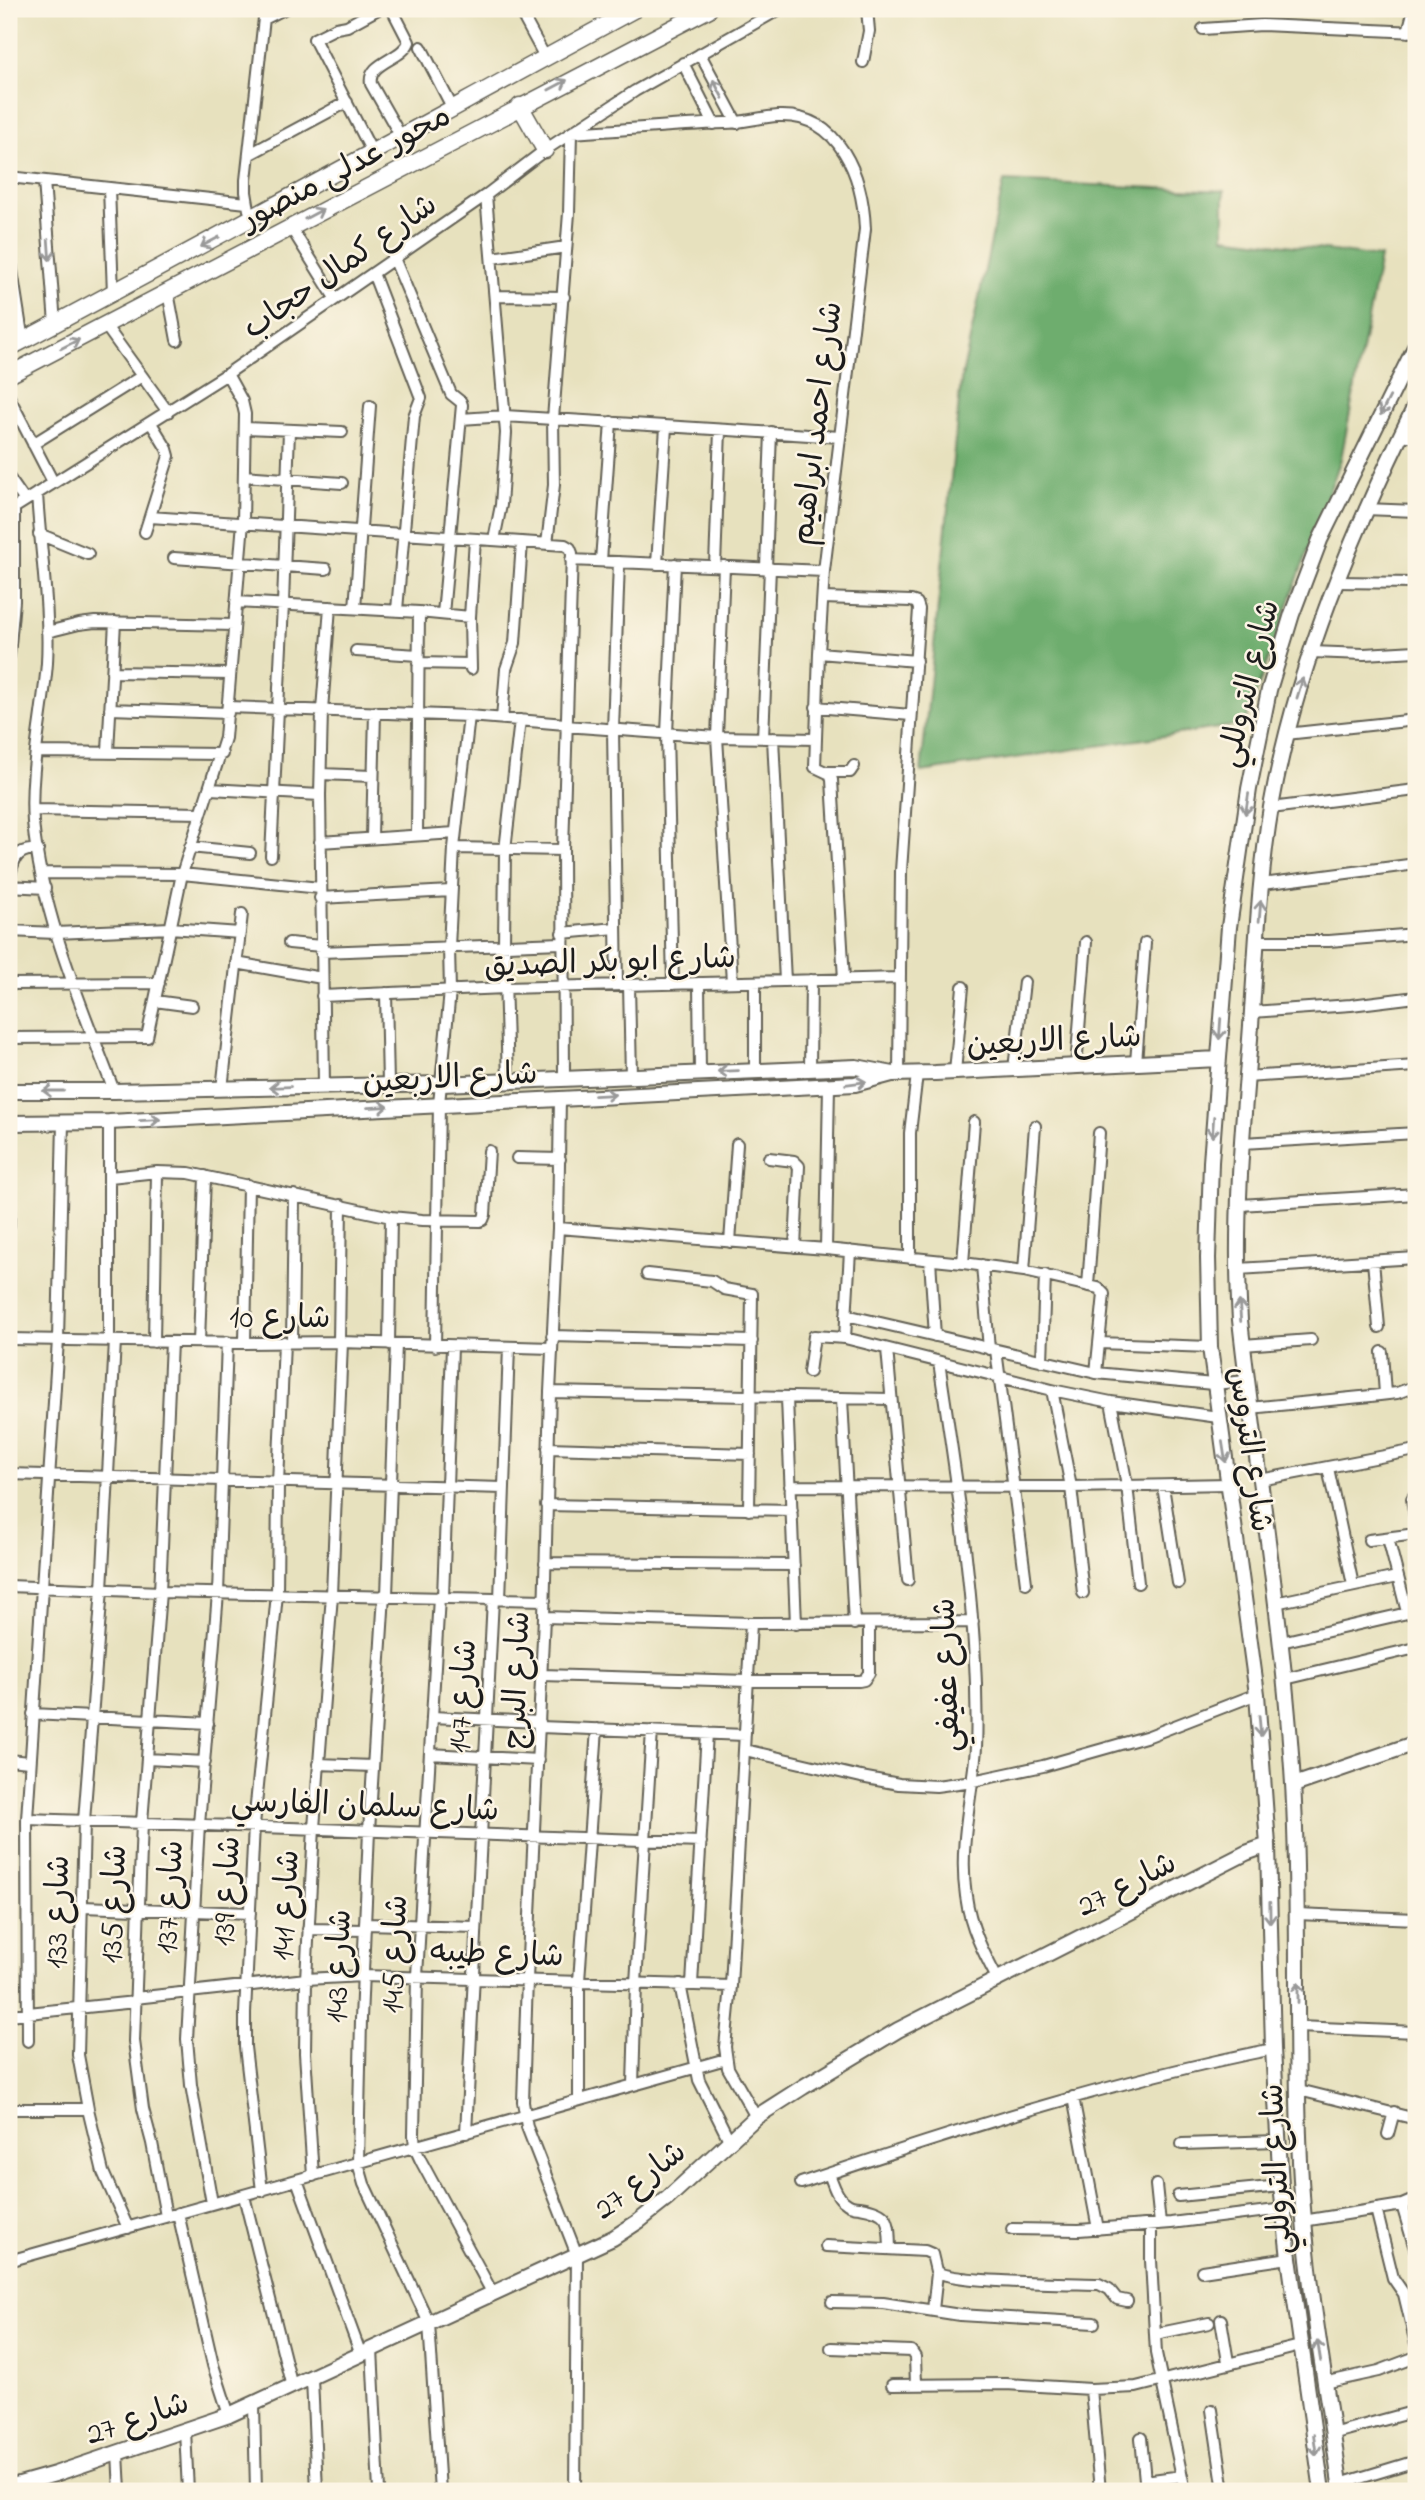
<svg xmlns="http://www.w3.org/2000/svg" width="1425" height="2500" viewBox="0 0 1425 2500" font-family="'Indie Flower','Playpen Sans Arabic',sans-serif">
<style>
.forest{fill:#6ead6e;stroke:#456445;stroke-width:2}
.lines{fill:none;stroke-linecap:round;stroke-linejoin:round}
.minor-casing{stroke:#636155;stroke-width:14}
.tertiary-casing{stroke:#636155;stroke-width:18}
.secondary-casing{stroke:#636155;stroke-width:19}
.minor{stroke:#fff;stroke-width:10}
.tertiary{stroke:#fff;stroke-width:14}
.secondary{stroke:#fff;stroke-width:16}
.oneway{stroke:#999}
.labels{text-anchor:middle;stroke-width:5;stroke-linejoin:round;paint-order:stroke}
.street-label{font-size:32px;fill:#1c1c1c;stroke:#fcf5e5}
</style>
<rect width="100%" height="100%" fill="#fcf5e5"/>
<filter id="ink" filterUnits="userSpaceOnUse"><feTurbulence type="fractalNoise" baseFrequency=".0143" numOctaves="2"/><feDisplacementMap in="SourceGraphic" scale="14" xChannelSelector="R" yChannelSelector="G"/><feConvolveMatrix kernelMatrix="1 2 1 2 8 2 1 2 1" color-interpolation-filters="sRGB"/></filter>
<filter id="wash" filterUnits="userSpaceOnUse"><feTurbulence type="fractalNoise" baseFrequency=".00686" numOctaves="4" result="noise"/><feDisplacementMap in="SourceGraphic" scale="28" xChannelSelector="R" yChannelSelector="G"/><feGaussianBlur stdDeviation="1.57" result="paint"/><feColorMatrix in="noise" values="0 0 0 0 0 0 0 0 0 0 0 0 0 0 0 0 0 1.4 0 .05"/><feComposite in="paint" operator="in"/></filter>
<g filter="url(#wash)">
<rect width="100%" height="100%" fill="#e7e1be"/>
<!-- forest -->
<path class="forest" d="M 1004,181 L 1224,191 L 1224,237 L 1380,257 L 1341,459 L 1245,724 L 921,772 L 961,381 Z"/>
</g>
<g filter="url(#ink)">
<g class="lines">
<!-- minor casing -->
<g class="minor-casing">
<path id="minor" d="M 392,9 L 409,42 C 402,60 367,62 371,84 L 400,135
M 519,9 L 545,57
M 264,19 L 284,9
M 1203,29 L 1262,25 L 1416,32
M 1408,32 L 1414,9
M 421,47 L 452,107
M 700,54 L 737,123
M 863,62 L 869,31 L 867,9
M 683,63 L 714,124
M 372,152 L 314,39 L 336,28 L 347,26 L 378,9
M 250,154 L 347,102
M 9,177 L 247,203
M 44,181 L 55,324
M 109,188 L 113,293
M 486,195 L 506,433 L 501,505 L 494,540
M 249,210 L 246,192 L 246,180 L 265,9
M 290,226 L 335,298
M 9,251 L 23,341
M 394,258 L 451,394 L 461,402 L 462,405 L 443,614
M 492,258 L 566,247
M 373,273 L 421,398 L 414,416 L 397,610
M 168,292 L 177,340
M 495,296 L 564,297
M 105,325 L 168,412
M 9,397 L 53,482
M 461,419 L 505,416 L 840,437
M 245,428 L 342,432
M 1401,435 L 1416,437
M 33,444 L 142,376
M 244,476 L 342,483
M 9,478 L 25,501
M 37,493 C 40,549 50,607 47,663 C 43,715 29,771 33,822 C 42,916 81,1004 114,1091
M 1365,509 L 1416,511
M 9,511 L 227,374 L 486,195 L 545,150 L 635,91 L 780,9
M 150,517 L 565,545 L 570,548 L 572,553 L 563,850 L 564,1078
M 145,532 L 169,456 L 167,449 L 151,423
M 39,534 L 88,554
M 547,544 L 554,485 L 553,419 L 569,213 L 571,133 C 622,130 674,125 725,123 C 743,123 760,117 778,116 C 840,113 863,178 865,229 L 824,571 L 819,653 L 815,767 L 830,774 L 832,780 L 844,979
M 174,558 L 326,569
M 571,560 L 824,571
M 601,561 L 611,422
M 657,564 L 666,427
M 715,566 L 720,430
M 724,566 L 717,737 L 732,982
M 766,568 L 771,432
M 1335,582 L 1416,583
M 823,598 L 911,601 L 917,603 L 919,609 L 901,871 L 899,1074
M 236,602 L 419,612 L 470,617
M 355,608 L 370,406
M 47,632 L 79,624 L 95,622 L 234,625
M 356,651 L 418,655
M 1311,652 L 1364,654 L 1416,651
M 819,653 L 916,661
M 9,656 L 14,601 L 14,508
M 418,663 L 471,664
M 471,669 L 470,617 L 475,539
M 112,672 L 230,674
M 228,707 L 469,716 L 565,724
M 816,707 L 911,715
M 110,709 L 228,713
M 502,719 L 506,669 L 515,643 L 522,542
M 565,726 L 717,737 L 815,739
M 1286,734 L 1416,720
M 763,738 L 770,568
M 773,738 L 785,981
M 108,751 L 115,622
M 36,752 L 222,754
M 827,772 L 850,772 L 854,766
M 321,774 L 372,776
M 210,789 L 320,795
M 1271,808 L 1416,790
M 33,810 L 201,813
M 417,835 L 419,612
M 372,837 L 375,712
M 320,842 L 455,833
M 190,847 L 250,853
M 454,848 L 563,850
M 271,856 L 283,604 L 289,430
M 41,873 L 182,874 L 320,888
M 9,882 C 12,863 15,847 38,850
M 1262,884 L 1416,864
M 9,886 L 45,888
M 320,898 L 451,891
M 9,931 L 56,933 L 170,928 L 240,933
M 562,933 L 616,928
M 1257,941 L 1329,941 L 1416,934
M 289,943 L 321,946
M 321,952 L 562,943
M 236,963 L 322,978
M 699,983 L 700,1072
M 9,984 L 159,983
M 673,984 L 667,733 L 675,564
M 617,985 L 613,730 L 619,562
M 629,985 L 631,1076
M 386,993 L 388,1084
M 322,996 L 505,988 L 900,978
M 155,1001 L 192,1006
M 1252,1012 L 1351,1005 L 1416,997
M 9,1038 L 147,1037 L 182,874 L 225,738 L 243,522 L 245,414 L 242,401 L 227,374
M 1136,1063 L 1145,943
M 1076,1067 L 1086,942
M 810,1069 L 811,980
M 1014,1069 L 1024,982
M 755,1070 L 755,982
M 955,1072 L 963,987
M 1246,1077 L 1416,1066
M 508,1080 L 504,945 L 505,850 L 520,720
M 324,1085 L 320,795 L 322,710 L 330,607
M 222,1089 L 242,914
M 560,1098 L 558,1228 L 550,1392 L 544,1617 L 527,1979 L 523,2102 L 527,2127 L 577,2255 L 575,2491
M 1243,1143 L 1416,1133
M 517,1158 L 560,1159
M 769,1158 L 794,1161 L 799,1166 L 795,1247
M 110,1177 L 157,1172 L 189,1173 L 391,1217 L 422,1220 L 480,1221 L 483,1220 L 485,1215 L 489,1151
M 1240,1205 L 1416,1194
M 9,1225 L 10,1123
M 558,1228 L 826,1249 L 963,1263 L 1024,1271 L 1098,1288 L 1104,1294 L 1096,1373
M 730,1242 L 737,1144
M 826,1249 L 829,1085
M 910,1258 L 910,1133 L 917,1074
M 930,1260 L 935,1336
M 1373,1261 L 1379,1327
M 963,1263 L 974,1122
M 982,1265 L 989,1349
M 1238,1269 L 1416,1258
M 1024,1271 L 1035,1126
M 647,1274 L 712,1281 L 724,1289 L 752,1294 L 749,1510
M 1088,1286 L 1099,1133
M 846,1315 L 1096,1373 L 1213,1384 L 1247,1381
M 552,1336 L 752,1341
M 845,1338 L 1052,1390 L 1111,1402 L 1218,1417
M 9,1339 L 245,1343 L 339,1342 L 552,1348
M 109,1341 L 109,1122
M 115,1341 L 102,1589 L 84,1821 L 78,2055 L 88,2109 L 103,2172 L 128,2228
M 154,1342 L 157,1172
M 199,1342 L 205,1176
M 292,1342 L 294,1195
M 339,1342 L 341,1205
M 245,1343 L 248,1185
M 1099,1343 L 1210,1347
M 389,1344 L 391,1217
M 1243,1345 L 1311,1340
M 435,1346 L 439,1104 L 450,991 L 449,947 L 454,848 L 469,716
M 887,1349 L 908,1580
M 996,1350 L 1026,1583
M 1382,1352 L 1385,1394
M 1042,1361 L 1045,1275
M 939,1362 C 955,1469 972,1576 976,1684 C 976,1709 978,1734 975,1759 C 970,1804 959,1850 966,1896 C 970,1927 984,1954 998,1980
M 809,1372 L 814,1336 L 845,1338 L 850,1251
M 1052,1390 L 1071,1487 L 1083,1593
M 550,1392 L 890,1399
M 787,1398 L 796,1624
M 842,1399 L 854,1624
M 1111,1402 L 1127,1485 L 1138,1583
M 1250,1408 L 1371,1396 L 1397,1393 L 1416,1386
M 548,1448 L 750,1454
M 1328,1468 L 1353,1585
M 9,1474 L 503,1488
M 1260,1480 L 1416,1450
M 790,1486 L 1071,1487 L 1229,1484
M 1163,1486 L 1178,1583
M 1416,1493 L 1412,1499 L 1416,1523
M 546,1505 L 792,1510
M 1388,1538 L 1407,1612
M 1369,1540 L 1416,1534
M 545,1563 L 794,1565
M 9,1586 L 160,1592 L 545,1600
M 384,1595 L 369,1831 L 361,2019 L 358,2163 L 364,2184 L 429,2323 L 440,2491
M 387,1595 L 396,1344
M 439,1597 L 417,1976 L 414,2135 L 415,2148 L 421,2161 L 493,2294
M 443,1597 L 452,1347
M 500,1599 L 509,1347
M 1275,1603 L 1397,1577
M 544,1617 L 751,1623 L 973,1622
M 751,1623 L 731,1986 L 725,2047 L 728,2068 L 756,2117
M 1281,1642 L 1416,1611
M 542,1675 L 748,1681 L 859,1681 L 864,1680 L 869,1673 L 869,1623
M 1285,1679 L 1416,1648
M 33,1714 L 208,1723
M 432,1717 L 540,1722
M 540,1727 L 745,1735
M 745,1750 L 861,1777 L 899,1784 L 936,1786 L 973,1781 L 1043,1766 L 1149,1736 L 1257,1694
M 430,1754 L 538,1760
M 147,1759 L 205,1762
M 9,1760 L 29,1762
M 318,1764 L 373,1766
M 27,1819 L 701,1842
M 82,1907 L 250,1913
M 1297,1914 L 1416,1919
M 365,1924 L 476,1927
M 308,1929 L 365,1930
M 680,1984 L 699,2080 L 729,2140
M 692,1984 L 707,1733
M 135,1998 L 306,1979 L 363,1976 L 731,1986
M 9,2015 L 135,2002
M 1298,2027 L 1416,2032
M 28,2041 L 27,1819 L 58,1340 L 63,1122
M 633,2085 L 636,1983 L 652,1731
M 1299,2090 L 1416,2119
M 1073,2097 L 1098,2229
M 579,2100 L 579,1981 L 597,1729
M 9,2109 L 88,2109
M 466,2133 L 493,1599
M 1388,2134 L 1394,2112
M 1182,2144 L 1278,2141
M 829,2174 C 833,2183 836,2197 845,2202 C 849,2206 855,2207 860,2207 C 891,2212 889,2221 890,2249
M 313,2176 L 305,2053 L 306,1979 L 314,1828 L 332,1595 L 342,1342
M 297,2180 L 361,2355
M 801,2183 C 956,2131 1112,2081 1273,2049
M 1156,2185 L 1160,2224
M 262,2191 L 245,2047 L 245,2013 L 254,1825 L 277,1594 L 278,1483 L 284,1342
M 244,2196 L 292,2387
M 1178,2196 L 1281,2186
M 212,2203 L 191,2085 L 187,2039 L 199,1824 L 218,1593 L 227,1342
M 1402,2205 L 1416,2252
M 1376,2209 L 1393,2278 L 1404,2294 L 1416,2344
M 178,2213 L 213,2365 L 229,2415
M 166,2216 L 152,2143 L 143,2109 L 134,2041 L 142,1822 L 160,1592 L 171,1342
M 1303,2221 L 1402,2205 L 1416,2199
M 1151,2225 L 1151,2260 L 1156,2353 L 1185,2491
M 1012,2229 L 1079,2230 L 1171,2223 L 1284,2209
M 826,2246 L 925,2251 L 932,2254 L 936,2271 C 948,2283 1074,2283 1099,2284 L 1109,2289 L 1117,2299 L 1127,2301
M 9,2261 L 726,2059
M 1202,2271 L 1289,2258
M 832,2302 L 883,2303 L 960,2315 L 1094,2323
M 933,2310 L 937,2273
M 1221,2320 L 1228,2362
M 1155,2334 L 1209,2323
M 831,2348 L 911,2351 L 915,2357 L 916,2384
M 372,2349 L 379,2491
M 312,2378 L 317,2491
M 1324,2383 L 1379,2371 L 1416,2357
M 892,2385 L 1006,2384 L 1091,2389 L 1136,2387 L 1300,2346
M 1091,2389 L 1100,2491
M 254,2405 L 256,2491
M 1212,2410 L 1224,2491
M 185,2430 L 188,2491
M 1332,2434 L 1416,2411
M 1141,2438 L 1146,2491
M 118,2453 L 120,2491
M 1145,2481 L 1182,2476
M 1340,2484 L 1416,2461"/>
</g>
<!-- tertiary casing -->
<g class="tertiary-casing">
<path id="tertiary" d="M 9,1091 L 114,1091 L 442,1084 L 856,1067 L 893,1074 L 935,1073 L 1218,1059
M 9,1123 L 109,1122 L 855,1084 L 892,1074
M 1294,1785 L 1416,1743
M 9,2487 L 55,2474 L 229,2415 L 613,2238 L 639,2221 L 668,2198 L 756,2117 L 803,2087 L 898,2030 L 1246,1853 L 1268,1845
M 1322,2491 L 1289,2258 L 1281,2186 L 1273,2049 L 1268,1845 L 1257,1694 L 1210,1347 L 1208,1258 L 1211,1162 L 1229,927 L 1249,789 L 1269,690 L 1292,614 L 1320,540 L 1416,345
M 1341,2491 C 1327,2387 1307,2285 1301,2180 C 1293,2049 1301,1916 1293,1784 C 1284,1629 1257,1475 1240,1320 C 1234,1227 1242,1132 1250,1039 C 1256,962 1258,883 1271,807 C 1296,665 1353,532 1416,404"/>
</g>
<!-- secondary casing -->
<g class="secondary-casing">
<path id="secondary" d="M 520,106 L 545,150
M 9,348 C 219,237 427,122 635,9
M 9,375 L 709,9"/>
</g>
<!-- minor -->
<use href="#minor" class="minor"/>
<!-- tertiary -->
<use href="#tertiary" class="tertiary"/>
<!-- secondary -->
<use href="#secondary" class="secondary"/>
</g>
<!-- one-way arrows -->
<defs><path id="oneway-shaft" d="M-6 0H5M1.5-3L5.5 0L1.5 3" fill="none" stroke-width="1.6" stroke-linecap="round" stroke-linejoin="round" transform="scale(1.75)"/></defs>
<g class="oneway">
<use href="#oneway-shaft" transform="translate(558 85) rotate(-28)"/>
<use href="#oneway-shaft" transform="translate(718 89) rotate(-118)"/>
<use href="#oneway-shaft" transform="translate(314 214) rotate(-28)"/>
<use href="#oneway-shaft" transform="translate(210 242) rotate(152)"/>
<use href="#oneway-shaft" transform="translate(49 250) rotate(86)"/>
<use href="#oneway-shaft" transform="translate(70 344) rotate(-27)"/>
<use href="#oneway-shaft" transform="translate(1385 406) rotate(117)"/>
<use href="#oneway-shaft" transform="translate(1300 688) rotate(-73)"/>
<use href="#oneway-shaft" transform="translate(1247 804) rotate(99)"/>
<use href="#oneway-shaft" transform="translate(1260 911) rotate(-85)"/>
<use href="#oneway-shaft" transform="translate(1220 1029) rotate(94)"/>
<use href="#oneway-shaft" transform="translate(728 1071) rotate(178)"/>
<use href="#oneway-shaft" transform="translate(856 1083) rotate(-7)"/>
<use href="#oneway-shaft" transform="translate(280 1087) rotate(178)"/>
<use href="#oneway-shaft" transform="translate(53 1091) rotate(-180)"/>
<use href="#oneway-shaft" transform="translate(605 1095) rotate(-3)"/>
<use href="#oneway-shaft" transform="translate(378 1107) rotate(-3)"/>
<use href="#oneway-shaft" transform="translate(150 1120) rotate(-3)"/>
<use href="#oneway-shaft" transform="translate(1213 1127) rotate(94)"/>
<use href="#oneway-shaft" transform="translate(1240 1311) rotate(-94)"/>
<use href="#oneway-shaft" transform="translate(1224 1452) rotate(81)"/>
<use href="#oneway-shaft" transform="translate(1260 1726) rotate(85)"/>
<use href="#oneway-shaft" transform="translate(1270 1913) rotate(89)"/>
<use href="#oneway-shaft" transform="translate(1298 1993) rotate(-90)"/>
<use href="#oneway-shaft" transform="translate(1319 2351) rotate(-99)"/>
<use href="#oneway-shaft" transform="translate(1315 2445) rotate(82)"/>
</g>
</g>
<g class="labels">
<!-- street labels -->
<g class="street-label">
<text transform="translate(345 166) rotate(-28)" y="11">محور عدلى منصور</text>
<text transform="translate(339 265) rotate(-35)" y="11">شارع كمال حجاب</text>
<text transform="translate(815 423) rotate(-83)" y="11">شارع احمد ابراهيم</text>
<text transform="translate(1247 683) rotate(-76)" y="11">شارع التروللي</text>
<text transform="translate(610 960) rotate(-2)" y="11">شارع ابو بكر الصديق</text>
<text transform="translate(1054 1039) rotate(-3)" y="11">شارع الاربعين</text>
<text transform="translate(450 1076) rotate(-3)" y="11">شارع الاربعين</text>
<text x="280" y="1327">شارع 10</text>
<text transform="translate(1252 1449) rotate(82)" y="11">شارع التروس</text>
<text transform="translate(945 1675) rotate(-92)" y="11">شارع عفيفي</text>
<text transform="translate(515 1680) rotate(-88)" y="11">شارع البرج</text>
<text transform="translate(461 1696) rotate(-87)" y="11">شارع 147</text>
<text transform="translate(365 1804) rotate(2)" y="11">شارع سلمان الفارسي</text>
<text transform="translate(1126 1883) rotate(-27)" y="11">شارع 27</text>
<text transform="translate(225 1891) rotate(-87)" y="11">شارع 139</text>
<text transform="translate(168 1897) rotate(-87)" y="11">شارع 137</text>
<text transform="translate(112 1904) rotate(-88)" y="11">شارع 135</text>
<text transform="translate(284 1905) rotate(-87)" y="11">شارع 141</text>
<text transform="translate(56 1912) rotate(-89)" y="11">شارع 133</text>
<text transform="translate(497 1952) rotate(2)" y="11">شارع طيبه</text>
<text transform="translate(393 1954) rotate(-88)" y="11">شارع 145</text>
<text transform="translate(337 1966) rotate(-88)" y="11">شارع 143</text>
<text transform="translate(1275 2169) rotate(-93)" y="11">شارع التروللي</text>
<text transform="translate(639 2179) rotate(-38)" y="11">شارع 27</text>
<text transform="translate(137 2417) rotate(-19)" y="11">شارع 27</text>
</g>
</g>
<!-- margin -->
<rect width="1425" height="2500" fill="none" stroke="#fcf5e5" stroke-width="35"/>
</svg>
